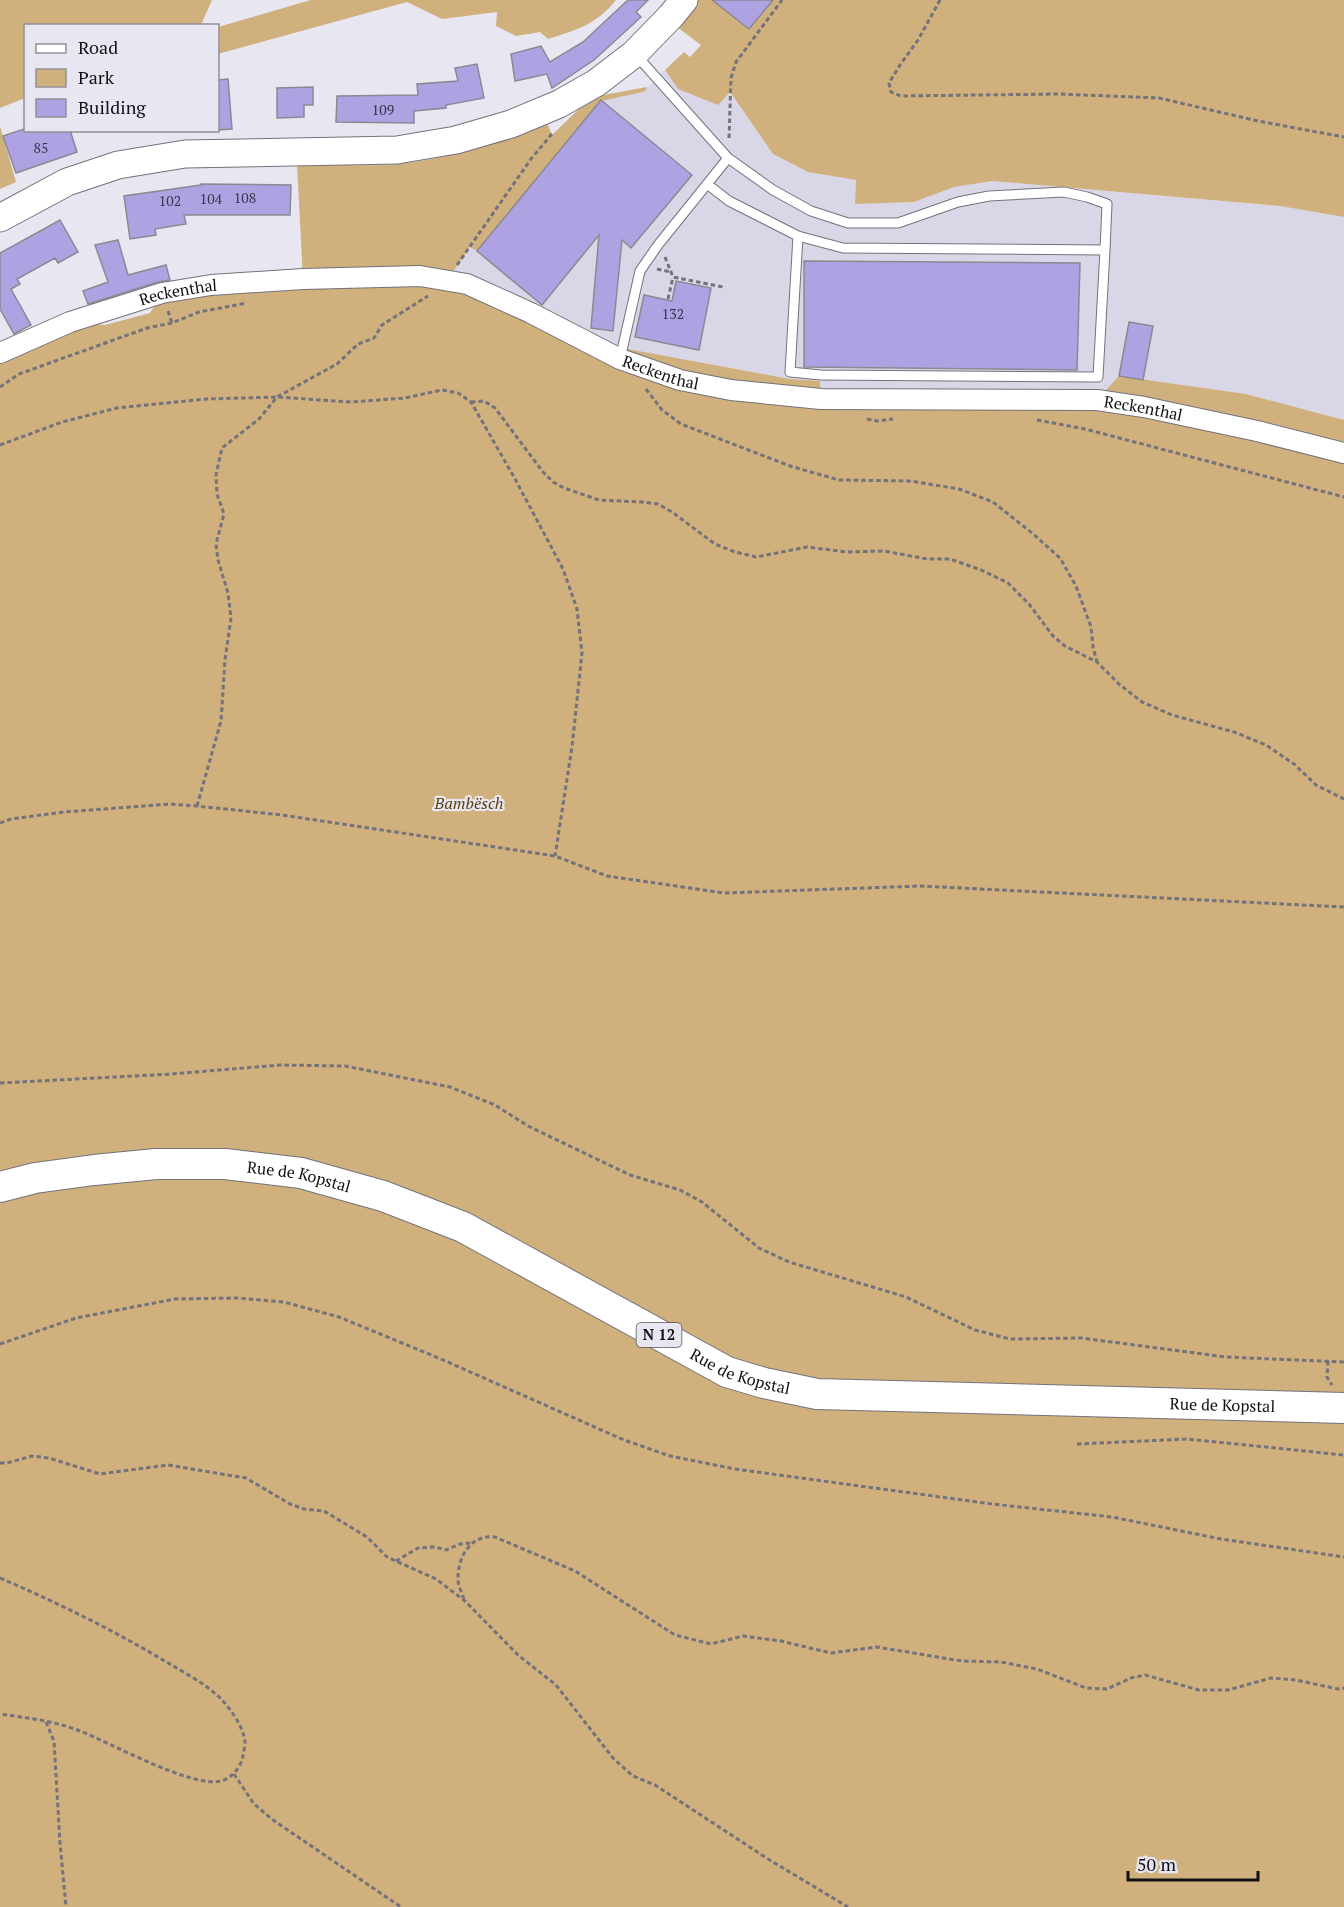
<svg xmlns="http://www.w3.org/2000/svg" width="1344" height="1907" viewBox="0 0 1344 1907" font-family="'PT Serif',serif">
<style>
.built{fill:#d9d7e7}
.green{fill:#d0b07c}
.building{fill:#aea2e3;stroke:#8a8992;stroke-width:1.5}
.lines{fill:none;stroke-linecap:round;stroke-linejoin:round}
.service-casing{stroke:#73727b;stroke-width:11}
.minor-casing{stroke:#73727b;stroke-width:22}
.secondary-casing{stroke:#73727b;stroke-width:29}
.primary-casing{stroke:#73727b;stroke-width:32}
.path{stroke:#74727a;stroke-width:3;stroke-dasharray:4.5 3;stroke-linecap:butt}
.service{stroke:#fff;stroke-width:9}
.minor{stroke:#fff;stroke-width:20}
.secondary{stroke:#fff;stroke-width:27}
.primary{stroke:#fff;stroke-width:30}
.labels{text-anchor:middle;stroke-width:4.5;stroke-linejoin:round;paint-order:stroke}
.number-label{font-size:14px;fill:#383448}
.shield{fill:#e8e6f1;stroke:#525056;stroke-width:1.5}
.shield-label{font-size:15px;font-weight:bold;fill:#111014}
.street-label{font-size:16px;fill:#111014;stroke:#e8e6f1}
.park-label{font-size:16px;font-style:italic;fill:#5a400c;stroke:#e8e6f1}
</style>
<rect width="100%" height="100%" fill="#e8e6f1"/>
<!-- built -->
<path class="built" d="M 665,70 L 678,89 L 729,92 L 773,154 L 808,172 L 856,180 L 855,204 L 913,202 L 954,187 L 992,181 L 1280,206 L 1344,217 L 1344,420 L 1246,394 L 1120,376 L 1097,400 L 821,399 L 820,381 L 790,379 L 622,349 L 447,280 L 470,246 L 477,251 L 601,100 L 643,92 Z"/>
<!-- green -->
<path class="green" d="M 0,0 L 212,0 L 201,25 L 26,26 L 25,98 L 0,108 Z
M 311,0 L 616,0 C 597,24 577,30 548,39 L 540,32 L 516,36 L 496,26 L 497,12 L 442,19 L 407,2 L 218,54 L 218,27 Z
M 698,0 L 1344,0 L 1344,217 L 1280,206 L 992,181 L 954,187 L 914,202 L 855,204 L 856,180 L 808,172 L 773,154 L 730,92 L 718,105 L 678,89 L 665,70 L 684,52 L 690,57 L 701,45 L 677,27 Z
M 647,87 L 646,90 L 643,92 L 601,101 L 477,251 L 470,247 L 448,279 L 600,349 L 622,348 L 790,379 L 820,381 L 821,399 L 1097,400 L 1119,376 L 1246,394 L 1344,420 L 1344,1907 L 0,1907 L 0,353 L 70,322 L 105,325 L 150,313 L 162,293 L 303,279 L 297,164 C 329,164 363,167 395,164 C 448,159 498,143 547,123 L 552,135 L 581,107 L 598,96 Z
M 0,126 L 16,182 L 0,189 Z"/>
<!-- building -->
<path class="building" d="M 628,0 L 648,0 L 636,12 L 641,17 L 594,60 L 552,88 L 547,74 L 515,81 L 511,54 L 541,46 L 550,62 L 583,42 Z
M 712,0 L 773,0 L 749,29 Z
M 477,64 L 484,98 L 446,105 L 446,108 L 414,111 L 414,123 L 336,122 L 337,96 L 418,95 L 417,84 L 458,81 L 455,68 Z
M 228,79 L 232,129 L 218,130 L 218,80 Z
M 313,87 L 313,105 L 304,105 L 304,117 L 277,118 L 277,88 Z
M 601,100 L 692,175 L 631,248 L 622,240 L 613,331 L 591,328 L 599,235 L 542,305 L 477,251 Z
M 24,129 L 25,130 L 70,130 L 77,152 L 16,173 L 3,136 Z
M 201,184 L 291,185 L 290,215 L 184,215 L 186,224 L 155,229 L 156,235 L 130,239 L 124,196 L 201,185 Z
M 60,220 L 78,252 L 58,263 L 55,258 L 17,279 L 20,284 L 11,289 L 31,325 L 14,334 L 0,309 L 0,253 Z
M 118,240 L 128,275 L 166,265 L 170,280 L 158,282 L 88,304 L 83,291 L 108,282 L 95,245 Z
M 804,261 L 1080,263 L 1077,370 L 804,367 Z
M 676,281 L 711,288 L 699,350 L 635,337 L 644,295 L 672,301 Z
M 1129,322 L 1153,326 L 1143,380 L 1119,376 Z"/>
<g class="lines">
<!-- service casing -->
<g class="service-casing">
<path id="service" d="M 707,184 L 729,201 L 798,236 L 843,248 L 1105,250 L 1107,204 L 1087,197 L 1064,192 L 989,196 L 958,202 L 898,223 L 848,223 L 811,211 L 773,190 L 728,158
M 798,236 L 790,372 L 821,375 L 1098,377 L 1105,250
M 620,359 L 640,271 L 658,245 L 728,158 L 636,55"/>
</g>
<!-- minor casing -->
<g class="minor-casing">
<g id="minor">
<path id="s1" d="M 0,353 L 70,322 L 162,293 L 211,285 L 303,279 L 420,276 L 467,284 L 531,313 L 620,359 L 680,380 L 731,390 L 821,399 L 1097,400 L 1144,407 L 1257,431 L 1344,453"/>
</g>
</g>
<!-- secondary casing -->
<g class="secondary-casing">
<path id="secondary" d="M 0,218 L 67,182 L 118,165 L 185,154 L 397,150 L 456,140 L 511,124 L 559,104 L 596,83 L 634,54 L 671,16 L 684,0"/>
</g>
<!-- primary casing -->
<g class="primary-casing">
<g id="primary">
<path id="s2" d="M 0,1187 L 35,1178 L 94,1170 L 156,1164 L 225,1164 L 301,1173 L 383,1196 L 463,1227 L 727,1372 L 764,1383 L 817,1394 L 1344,1408"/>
</g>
</g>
<!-- path -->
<path class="path" d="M 940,0 L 918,40 L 900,65 L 889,83 L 891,92 L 901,96 L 1058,94 L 1159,98 L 1258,121 L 1344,137
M 729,138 L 731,78 L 736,62 L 782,0
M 665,257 L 673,277 L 723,287
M 457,265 L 531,159 L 551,135 L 552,132
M 657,269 L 671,272
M 668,299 L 673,277
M 168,311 L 172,323
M 0,387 L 19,374 L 147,328 L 172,323 L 199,312 L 247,303
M 646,389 L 662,410 L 681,424 L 790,466 L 839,480 L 911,481 L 959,489 L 993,502 L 1032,533 L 1060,558 L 1076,586 L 1091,627 L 1093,647 L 1097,662
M 471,402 L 484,401 L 495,408 L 543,472 L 553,482 L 564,488 L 599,500 L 642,502 L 658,504 L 672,512 L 715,544 L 735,552 L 756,557 L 807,547 L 847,552 L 884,551 L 927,559 L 950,559 L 981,570 L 1008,583 L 1029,604 L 1053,636 L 1065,646 L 1097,662 L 1119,684 L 1142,702 L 1172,715 L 1234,732 L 1266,745 L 1294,764 L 1316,785 L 1344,799
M 867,419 L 877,421 L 893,419
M 1037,420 L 1085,429 L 1344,497
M 0,445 L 62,422 L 117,408 L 206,399 L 277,397 L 351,402 L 405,398 L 442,390 L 458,393 L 471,402 L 514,477 L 563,569 L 577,609 L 582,653 L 572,747 L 555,856
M 197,806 L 221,721 L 225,660 L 231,618 L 228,593 L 218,560 L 216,544 L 224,514 L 217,494 L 216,475 L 222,448 L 259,419 L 277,397 L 337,364 L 358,344 L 374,338 L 382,325 L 428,296
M 0,823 L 11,819 L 64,812 L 170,804 L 197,806 L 282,815 L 555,856 L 607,876 L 724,893 L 920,886 L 1344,907
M 0,1083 L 172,1074 L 280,1065 L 345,1066 L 450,1087 L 495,1105 L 528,1126 L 630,1175 L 680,1190 L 702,1202 L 759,1248 L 789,1262 L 906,1297 L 975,1330 L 1010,1339 L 1081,1338 L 1226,1357 L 1344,1362
M 0,1344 L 76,1318 L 175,1299 L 237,1298 L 284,1302 L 339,1317 L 441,1359 L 624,1440 L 670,1456 L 735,1469 L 992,1504 L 1112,1517 L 1221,1539 L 1344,1557
M 1328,1361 L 1327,1377 L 1332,1385
M 1077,1444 L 1187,1439 L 1344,1455
M 0,1463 L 7,1463 L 32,1456 L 49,1458 L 100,1474 L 168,1465 L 246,1478 L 290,1504 L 304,1509 L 324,1511 L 367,1537 L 387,1557 L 436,1579 L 465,1601 L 518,1655 L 556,1685 L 613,1758 L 633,1776 L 655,1785 L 768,1859 L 848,1907
M 396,1561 L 418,1548 L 435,1547 L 446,1550 L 460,1544 L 470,1543
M 0,1578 C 56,1602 111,1629 163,1660 C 183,1672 207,1684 223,1701 C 232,1711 243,1727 245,1741 C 245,1745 244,1751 243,1755 C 242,1766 232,1778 221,1781 C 191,1788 111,1743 80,1731 C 55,1721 27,1718 0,1714
M 464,1599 C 462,1594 459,1587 458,1581 C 457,1558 470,1534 495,1537 L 575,1571 L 675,1635 L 711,1644 L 743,1636 L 781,1641 L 831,1653 L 877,1647 L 962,1661 L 1001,1662 L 1037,1669 L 1086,1688 L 1107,1689 L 1131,1678 L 1145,1675 L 1199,1690 L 1228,1690 L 1271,1678 L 1296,1680 L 1338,1689 L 1344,1688
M 46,1722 L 54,1741 L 60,1843 L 66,1907
M 234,1774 L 254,1804 L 273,1820 L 401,1907"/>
<!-- service -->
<use href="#service" class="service"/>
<!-- minor -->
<use href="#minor" class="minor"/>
<!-- secondary -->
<use href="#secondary" class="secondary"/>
<!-- primary -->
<use href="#primary" class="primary"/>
</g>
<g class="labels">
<!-- number labels -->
<g class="number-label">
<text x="383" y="115">109</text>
<text x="41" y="153">85</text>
<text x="245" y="203">108</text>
<text x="211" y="204">104</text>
<text x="170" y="206">102</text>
<text x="673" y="319">132</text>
</g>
<!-- shield labels -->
<rect class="shield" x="636.5" y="1323" width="45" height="24" rx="4.5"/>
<g class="shield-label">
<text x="659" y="1340">N 12</text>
</g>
<!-- street labels -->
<g class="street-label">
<text dy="6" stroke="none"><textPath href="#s1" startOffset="189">Reckenthal</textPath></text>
<text dy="6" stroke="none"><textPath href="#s1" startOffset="693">Reckenthal</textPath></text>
<text dy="6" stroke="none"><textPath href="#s1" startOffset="1179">Reckenthal</textPath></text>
<text dy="6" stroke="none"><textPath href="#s2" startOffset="302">Rue de Kopstal</textPath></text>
<text dy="6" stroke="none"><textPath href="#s2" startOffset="788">Rue de Kopstal</textPath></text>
<text dy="6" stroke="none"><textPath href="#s2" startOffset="1274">Rue de Kopstal</textPath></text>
</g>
<!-- park labels -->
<g class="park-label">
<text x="469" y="809">Bambësch</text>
</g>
</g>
<!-- legend -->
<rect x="24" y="24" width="195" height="108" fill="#e8e6f1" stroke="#929099" stroke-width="1.5"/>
<rect x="36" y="44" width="30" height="9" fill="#ffffff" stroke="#929099" stroke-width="1.5"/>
<text x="78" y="54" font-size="18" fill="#111014">Road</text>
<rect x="36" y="69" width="30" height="18" fill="#d0b07c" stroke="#929099" stroke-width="1.5"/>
<text x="78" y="84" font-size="18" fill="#111014">Park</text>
<rect x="36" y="99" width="30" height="18" fill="#aea2e3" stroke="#929099" stroke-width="1.5"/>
<text x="78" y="114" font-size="18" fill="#111014">Building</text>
<!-- scale -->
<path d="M1128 1871v9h130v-9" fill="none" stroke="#111014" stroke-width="3"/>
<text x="1137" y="1871" font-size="18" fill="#111014" stroke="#e8e6f1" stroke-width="4.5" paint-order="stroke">50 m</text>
</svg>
